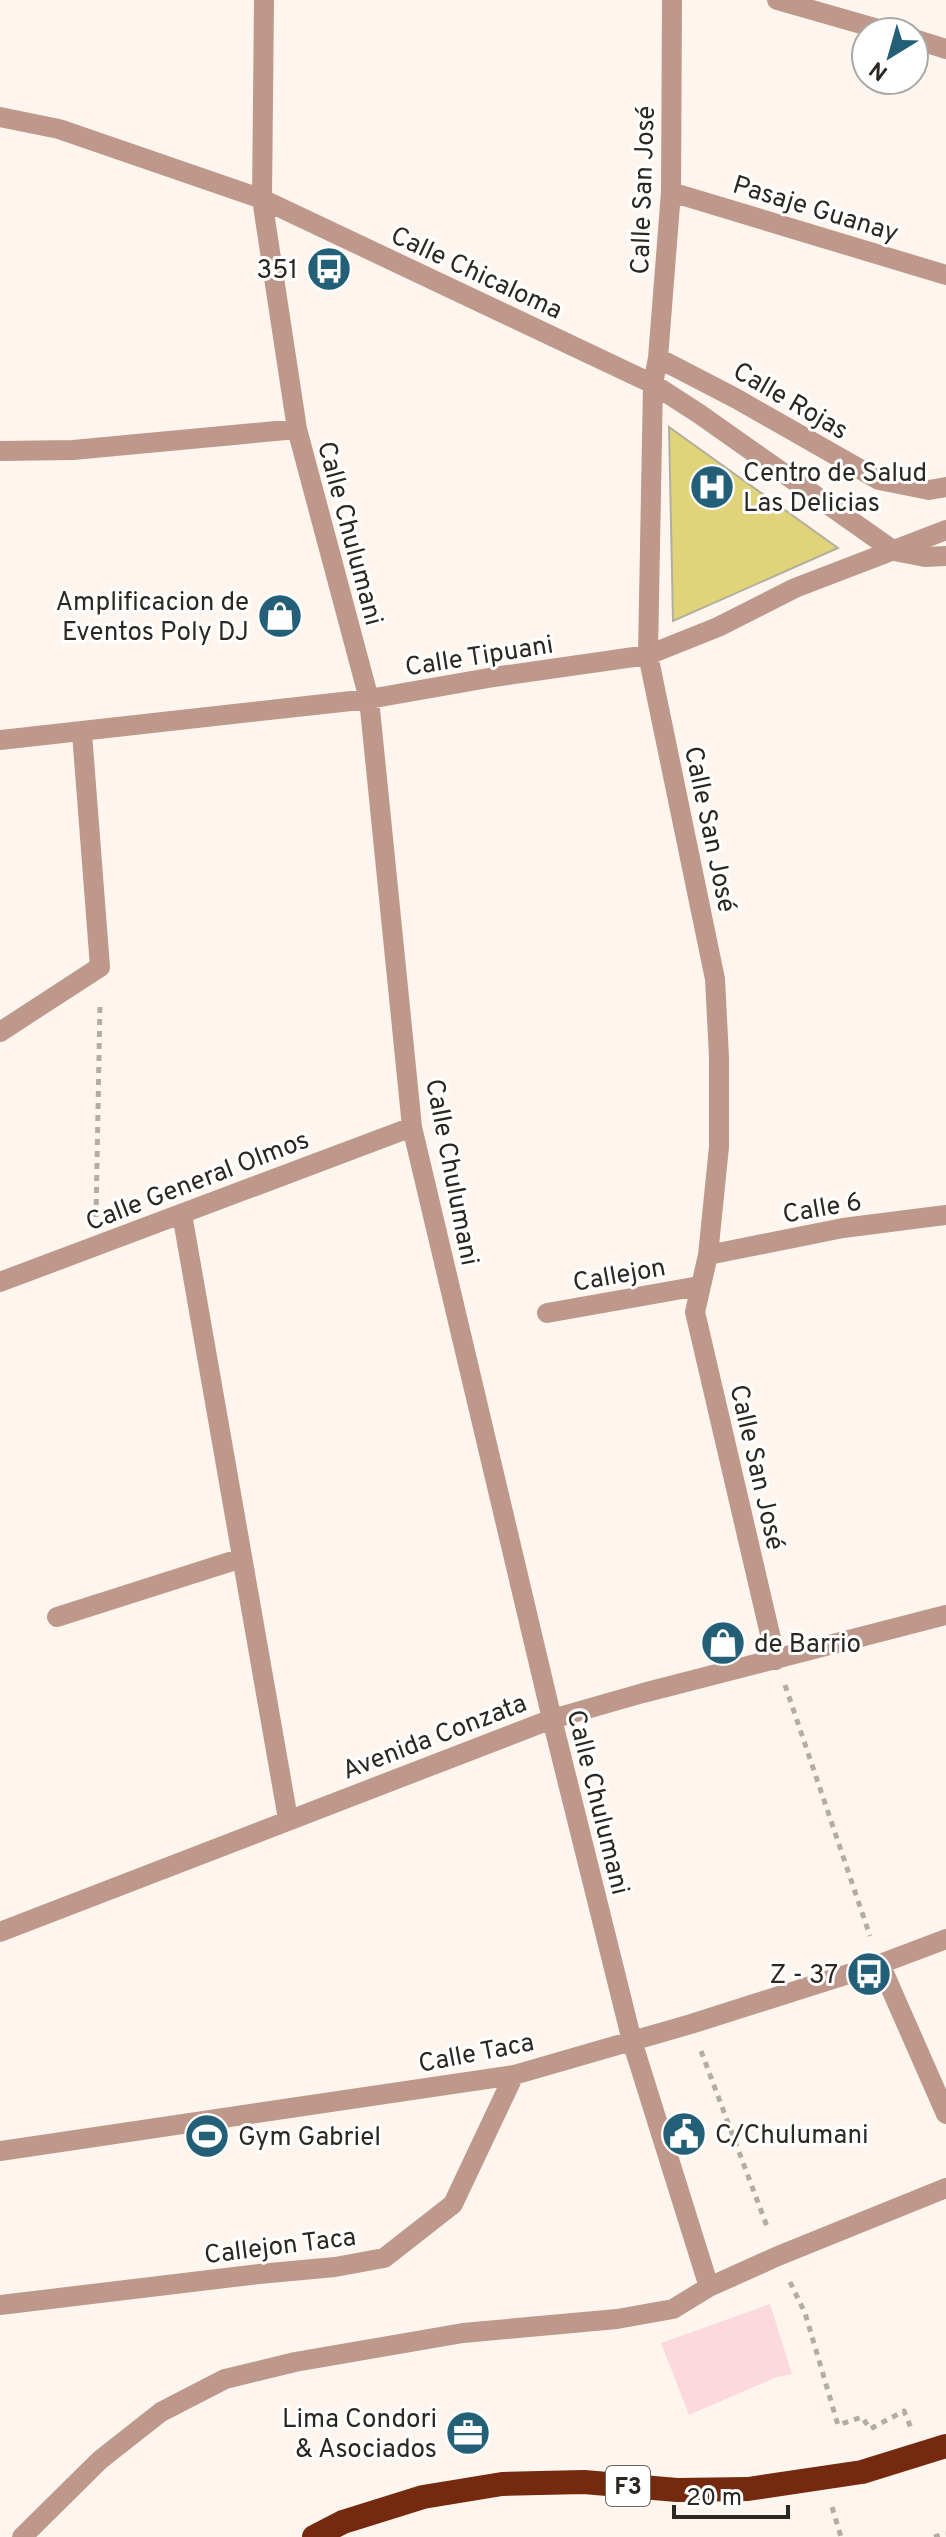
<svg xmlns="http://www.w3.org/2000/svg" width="946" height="2537" viewBox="0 0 946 2537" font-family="Overpass,sans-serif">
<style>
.green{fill:#fcd9de}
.building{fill:#e0d379;stroke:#b1af9f;stroke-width:2}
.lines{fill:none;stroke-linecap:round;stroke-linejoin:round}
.path{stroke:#b4ada6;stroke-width:5;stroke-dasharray:6 6;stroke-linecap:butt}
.minor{stroke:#bf988c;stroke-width:20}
.highway{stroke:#752a0f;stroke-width:24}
.labels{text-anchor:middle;stroke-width:6;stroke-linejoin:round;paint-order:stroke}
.shield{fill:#fff;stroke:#6b6864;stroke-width:2}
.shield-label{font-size:24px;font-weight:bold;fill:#2b2722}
.street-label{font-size:26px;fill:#2b2722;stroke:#fff}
.poi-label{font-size:26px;fill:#2b2722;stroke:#fff;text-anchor:end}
</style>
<rect width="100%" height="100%" fill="#fef6ee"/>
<!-- green -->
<path class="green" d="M 770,2304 L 792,2374 L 777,2377 L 689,2415 L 661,2343 Z"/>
<!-- building -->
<path class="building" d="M 669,427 L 838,548 L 673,621 Z"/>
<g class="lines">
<!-- path -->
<path class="path" d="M 96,1217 L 100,1003
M 785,1685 L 870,1936
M 701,2051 L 768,2229
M 790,2282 L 805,2313 L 838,2425 L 862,2417 L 870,2429 L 904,2411 L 911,2428
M 832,2507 L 841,2537
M 934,2537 L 946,2534"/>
<!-- minor -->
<path class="minor" d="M 264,0 L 262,199 L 297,429 L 369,699 L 412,1127 L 552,1719 L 632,2041 L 709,2287
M 672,0 L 671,192 L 658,358 L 653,384 L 648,655 L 715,979 L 719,1057 L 719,1147 L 708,1255 L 695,1312 L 776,1660
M 777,0 L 889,32
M 914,39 L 946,49
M 0,117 L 59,129 L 262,199 L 653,384 L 698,413 L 894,551 L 925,557 L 946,556
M 671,192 L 946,275
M 658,358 L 737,399 L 879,480 L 929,490 L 946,487
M 0,451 L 73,450 L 297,429
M 0,740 L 369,699 L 494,677 L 648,655 L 718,627 L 795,588 L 946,530
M 0,1032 L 100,967 L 82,733
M 182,1214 L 288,1819
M 708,1255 L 843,1228 L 946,1215
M 0,1282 L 412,1127
M 547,1313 L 699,1286
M 57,1617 L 242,1558
M 0,1932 L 552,1719 L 643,1693 L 946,1615
M 880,1964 L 946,2114
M 0,2151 L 514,2075 L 691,2024 L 880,1964 L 946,1939
M 0,2305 L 259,2274 L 335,2267 L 384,2258 L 453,2204 L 514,2075
M 22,2537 L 100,2460 L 161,2412 L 225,2379 L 295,2362 L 463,2333 L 617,2319 L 673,2309 L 709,2287 L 778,2256 L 946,2188"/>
<!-- highway -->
<path class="highway" d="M 314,2537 L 343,2522 L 423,2497 L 502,2484 L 584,2482 L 677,2490 L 748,2489 L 862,2472 L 946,2446"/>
</g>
<!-- icons -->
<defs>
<g id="bus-disc" transform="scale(2.3)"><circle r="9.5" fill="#236077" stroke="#fff"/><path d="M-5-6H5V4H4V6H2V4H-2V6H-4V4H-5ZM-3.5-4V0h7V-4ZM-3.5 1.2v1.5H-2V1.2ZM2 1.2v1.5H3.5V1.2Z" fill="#fff"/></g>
<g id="hospital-disc" transform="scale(2.3)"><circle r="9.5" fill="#236077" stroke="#fff"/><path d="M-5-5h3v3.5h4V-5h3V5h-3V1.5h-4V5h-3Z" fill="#fff"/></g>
<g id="shop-disc" transform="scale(2.3)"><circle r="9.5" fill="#236077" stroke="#fff"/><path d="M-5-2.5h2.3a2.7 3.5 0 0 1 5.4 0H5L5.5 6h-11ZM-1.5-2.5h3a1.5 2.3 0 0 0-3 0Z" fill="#fff"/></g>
<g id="civic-disc" transform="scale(2.3)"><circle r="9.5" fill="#236077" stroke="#fff"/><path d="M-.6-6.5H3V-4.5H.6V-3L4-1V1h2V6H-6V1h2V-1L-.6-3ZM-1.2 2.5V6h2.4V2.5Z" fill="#fff"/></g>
<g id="stadium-disc" transform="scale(2.3)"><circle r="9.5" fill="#236077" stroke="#fff"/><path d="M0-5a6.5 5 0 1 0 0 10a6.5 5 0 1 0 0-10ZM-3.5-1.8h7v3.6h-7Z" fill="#fff"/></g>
<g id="office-disc" transform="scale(2.3)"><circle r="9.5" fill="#236077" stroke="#fff"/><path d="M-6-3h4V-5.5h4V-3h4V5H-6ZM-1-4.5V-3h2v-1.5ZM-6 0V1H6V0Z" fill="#fff"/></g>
</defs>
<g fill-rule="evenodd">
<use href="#bus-disc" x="329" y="269"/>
<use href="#hospital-disc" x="712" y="487"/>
<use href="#shop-disc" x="280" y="616"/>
<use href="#shop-disc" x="723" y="1643"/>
<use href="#bus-disc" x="869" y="1974"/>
<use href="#civic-disc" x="684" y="2134"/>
<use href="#stadium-disc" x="207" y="2136"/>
<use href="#office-disc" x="468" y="2433"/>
</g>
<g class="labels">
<!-- shield labels -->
<rect class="shield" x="606" y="2466" width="44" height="40" rx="6"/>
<g class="shield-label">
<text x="628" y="2494">F3</text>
</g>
<!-- street labels -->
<g class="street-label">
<text transform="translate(642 190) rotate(-88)" y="9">Calle San José</text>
<text transform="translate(816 208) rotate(17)" y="9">Pasaje Guanay</text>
<text transform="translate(477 272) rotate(25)" y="9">Calle Chicaloma</text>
<text transform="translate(791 400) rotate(30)" y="9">Calle Rojas</text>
<text transform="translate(351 533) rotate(75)" y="9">Calle Chulumani</text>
<text transform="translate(479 655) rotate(-9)" y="9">Calle Tipuani</text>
<text transform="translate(711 829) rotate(78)" y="9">Calle San José</text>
<text transform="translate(453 1172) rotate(79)" y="9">Calle Chulumani</text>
<text transform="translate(197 1180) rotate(-21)" y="9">Calle General Olmos</text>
<text transform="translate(822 1207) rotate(-10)" y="9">Calle 6</text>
<text transform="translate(619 1274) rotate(-10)" y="9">Callejon</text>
<text transform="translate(758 1467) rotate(77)" y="9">Calle San José</text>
<text transform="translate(434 1736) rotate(-21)" y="9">Avenida Conzata</text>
<text transform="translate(599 1802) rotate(76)" y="9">Calle Chulumani</text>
<text transform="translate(476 2052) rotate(-11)" y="9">Calle Taca</text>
<text transform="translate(280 2245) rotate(-7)" y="9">Callejon Taca</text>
</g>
<!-- poi labels -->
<g class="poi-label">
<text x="298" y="278">351</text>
<text x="743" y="481" text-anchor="start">Centro de Salud<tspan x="743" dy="30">Las Delicias</tspan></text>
<text x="249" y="610">Amplificacion de<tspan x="249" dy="30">Eventos Poly DJ</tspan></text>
<text x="754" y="1652" text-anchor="start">de Barrio</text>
<text x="838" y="1983">Z - 37</text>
<text x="715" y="2143" text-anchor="start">C/Chulumani</text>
<text x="238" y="2145" text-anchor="start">Gym Gabriel</text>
<text x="437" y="2427">Lima Condori<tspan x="437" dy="30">&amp; Asociados</tspan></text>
</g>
</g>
<!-- north arrow -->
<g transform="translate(890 56) rotate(217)"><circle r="38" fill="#ffffff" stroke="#aaa9a7" stroke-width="2"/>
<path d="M0-6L14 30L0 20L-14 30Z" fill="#236077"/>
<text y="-12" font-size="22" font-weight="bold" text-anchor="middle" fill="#2b2722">N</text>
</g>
<!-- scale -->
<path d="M674 2505v12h114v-12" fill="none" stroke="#2b2722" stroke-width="4"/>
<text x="686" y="2505" font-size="24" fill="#2b2722" stroke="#ffffff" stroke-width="6" paint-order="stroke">20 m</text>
</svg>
